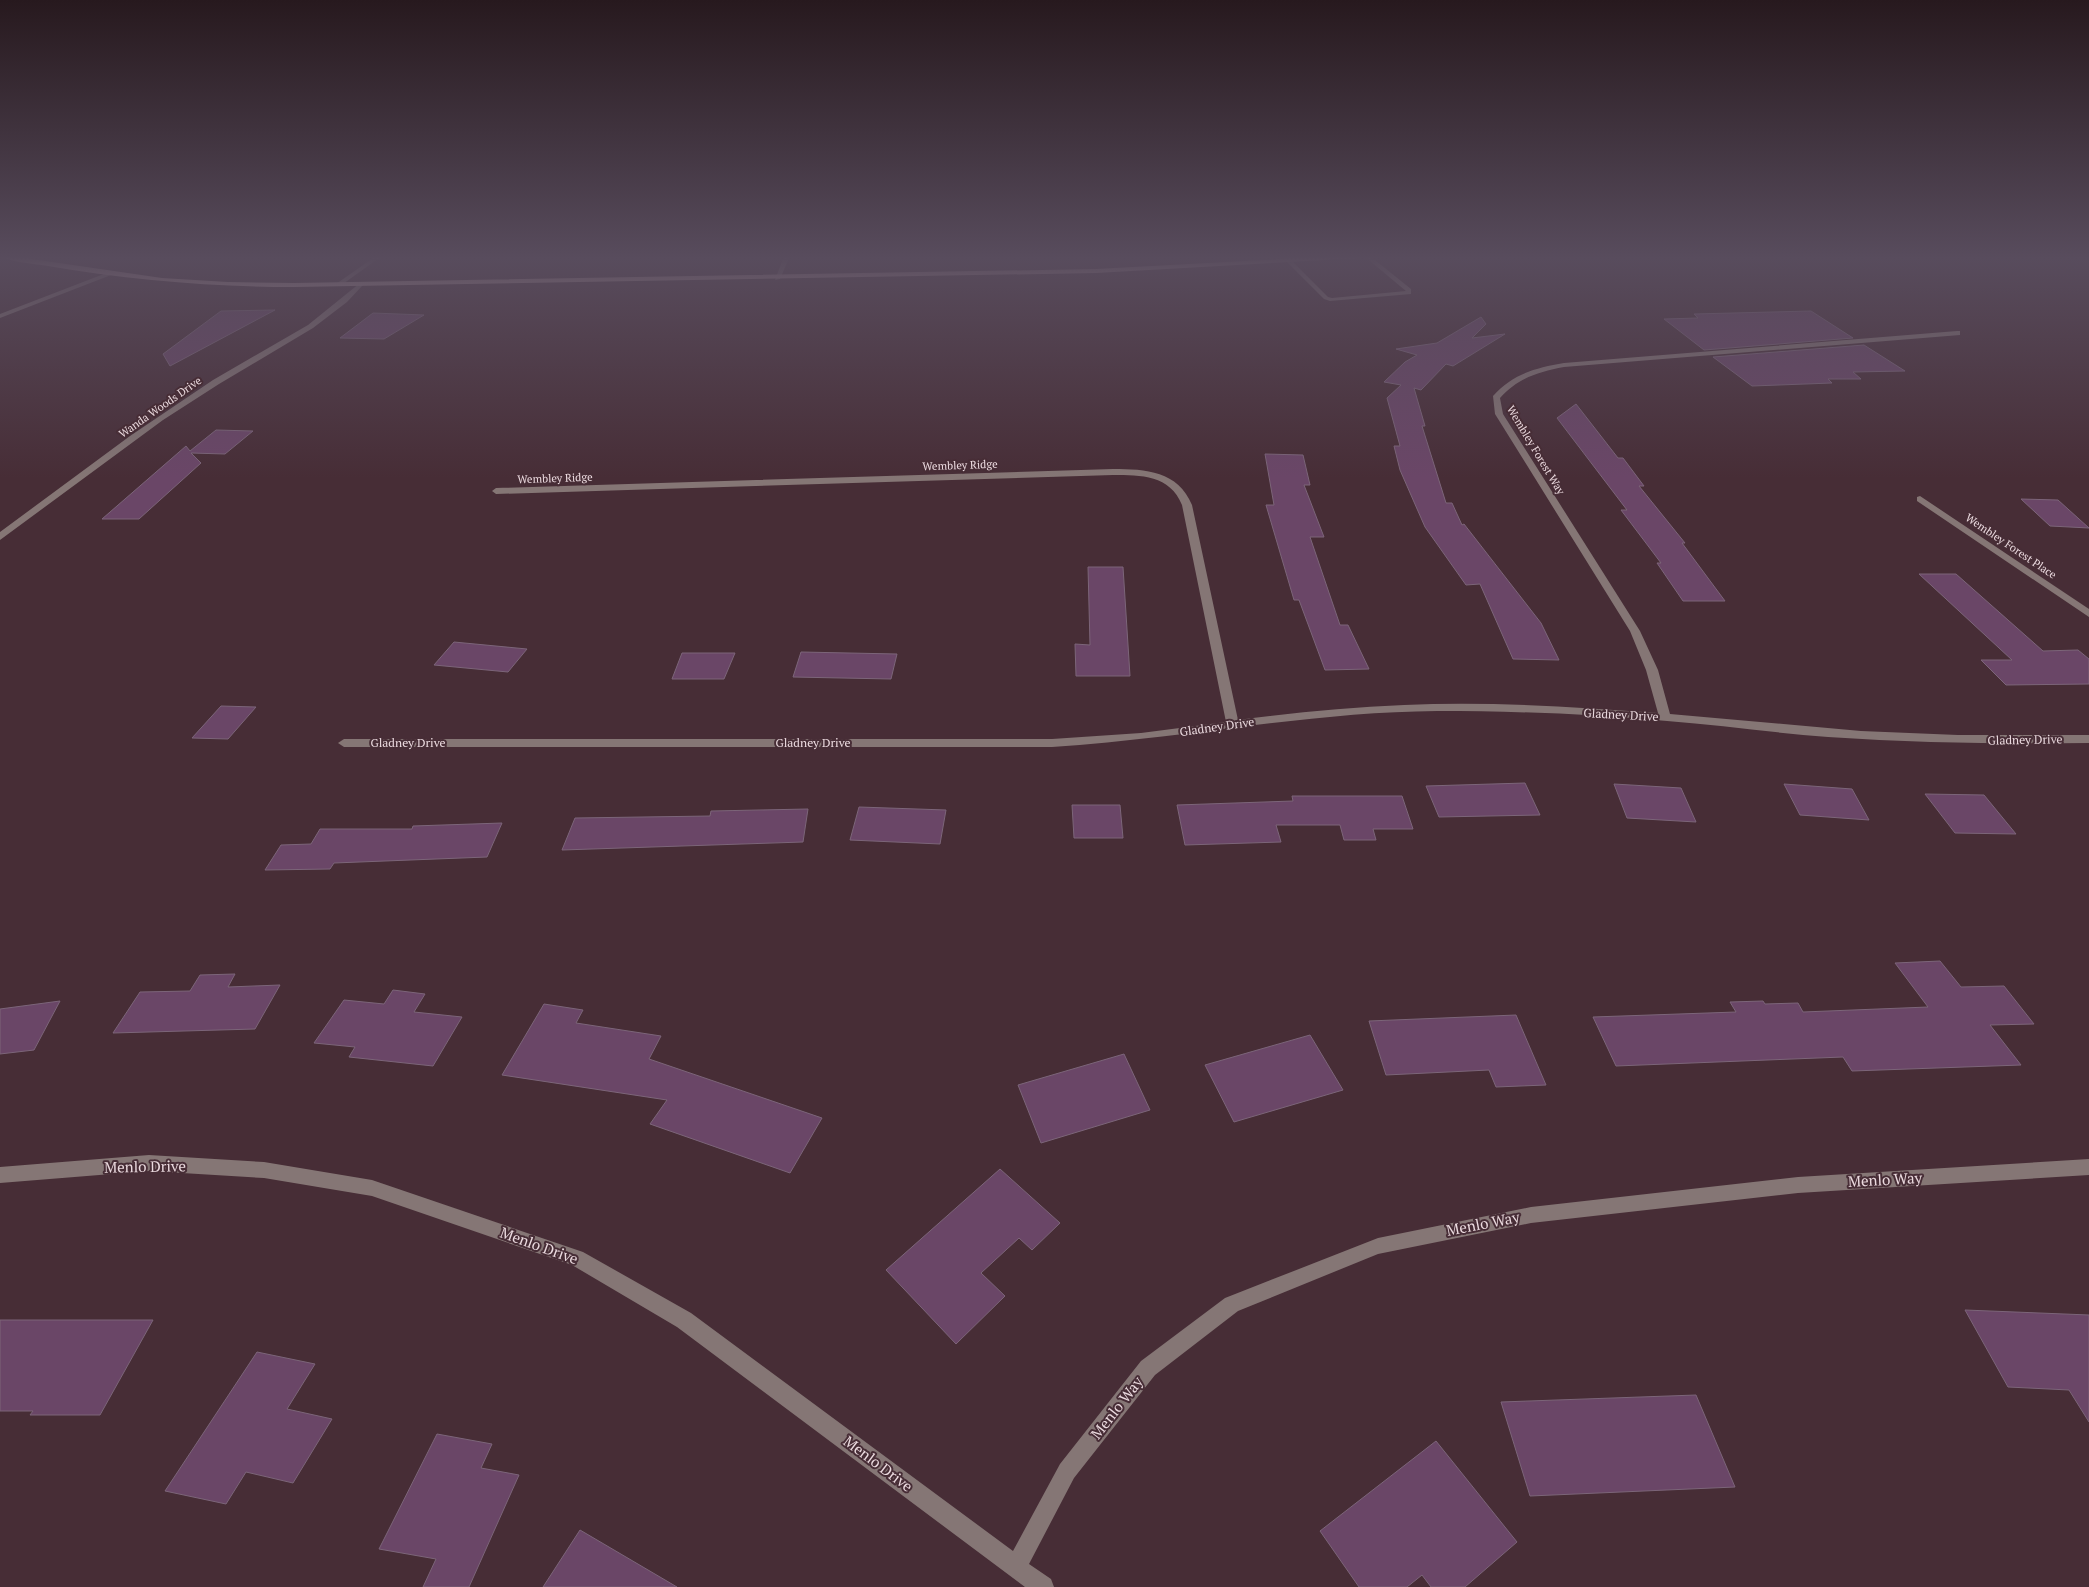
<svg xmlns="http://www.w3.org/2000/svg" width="2089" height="1587" viewBox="0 0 2089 1587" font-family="'PT Serif',serif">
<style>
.building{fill:#6a4667;stroke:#7c6579}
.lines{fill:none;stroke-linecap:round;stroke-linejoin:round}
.minor{fill:#857675;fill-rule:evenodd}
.major{fill:#d3b5b3;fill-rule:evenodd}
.labels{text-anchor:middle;stroke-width:4;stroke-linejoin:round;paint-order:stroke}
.far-street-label{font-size:11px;fill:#ebdadf;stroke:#472d36}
.street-label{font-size:12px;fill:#ebdadf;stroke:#472d36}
.near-street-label{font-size:15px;fill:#ebdadf;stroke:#472d36}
</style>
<rect width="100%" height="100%" fill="#472d36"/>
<!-- building -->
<path class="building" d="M 275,310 L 170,366 L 163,354 L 221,311 Z
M 1811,311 L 1853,338 L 1704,350 L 1664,319 L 1698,318 L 1694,314 Z
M 373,313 L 424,315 L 384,339 L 340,338 Z
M 1481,317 L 1486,324 L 1472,338 L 1505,334 L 1453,366 L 1446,364 L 1421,390 L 1414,388 L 1425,426 L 1422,426 L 1446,503 L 1452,503 L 1462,525 L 1464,524 L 1541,623 L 1559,660 L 1513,659 L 1480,584 L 1466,585 L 1425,527 L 1400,470 L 1394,446 L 1400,446 L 1387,398 L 1401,385 L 1384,382 L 1405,362 L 1417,355 L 1396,349 L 1437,343 Z
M 1864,345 L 1905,371 L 1853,372 L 1861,379 L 1828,379 L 1832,383 L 1752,386 L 1713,357 Z
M 1576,404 L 1618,458 L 1623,458 L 1644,486 L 1639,486 L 1685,543 L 1682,543 L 1725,601 L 1683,601 L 1657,563 L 1661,563 L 1621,510 L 1627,510 L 1557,418 Z
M 216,430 L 253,431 L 225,454 L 191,453 L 201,463 L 139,519 L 102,519 L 186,446 L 190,451 Z
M 1265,454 L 1303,455 L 1310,485 L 1304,485 L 1324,537 L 1310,537 L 1340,625 L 1348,625 L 1369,669 L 1325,670 L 1299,600 L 1294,600 L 1266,505 L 1274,505 Z
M 2021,499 L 2058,500 L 2089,528 L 2050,526 Z
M 1088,567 L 1123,567 L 1130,676 L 1076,676 L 1075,644 L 1090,645 Z
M 1919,574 L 1956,574 L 2043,651 L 2078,650 L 2089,659 L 2089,684 L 2006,685 L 1981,660 L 2012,660 Z
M 454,642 L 527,649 L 508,672 L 434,665 Z
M 801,652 L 897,654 L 891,679 L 793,677 Z
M 682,653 L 735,653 L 724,679 L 672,679 Z
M 221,706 L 256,707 L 228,739 L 192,738 Z
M 1525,783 L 1540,815 L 1439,817 L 1426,786 Z
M 1614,784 L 1681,788 L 1696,822 L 1627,818 Z
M 1784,784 L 1852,789 L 1869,820 L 1800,815 Z
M 1925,794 L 1984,795 L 2016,834 L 1955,833 Z
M 1292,796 L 1402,796 L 1413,829 L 1373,829 L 1376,840 L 1344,840 L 1340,825 L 1276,825 L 1281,842 L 1185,845 L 1177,805 L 1293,801 Z
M 1072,805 L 1120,805 L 1123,838 L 1074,838 Z
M 859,807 L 946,810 L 940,844 L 850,840 Z
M 808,809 L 803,842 L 562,850 L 575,818 L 710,816 L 711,811 Z
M 502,823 L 487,857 L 334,863 L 330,869 L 265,870 L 281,845 L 311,844 L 320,829 L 412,829 L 413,826 Z
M 1940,961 L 1961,987 L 2004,986 L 2034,1024 L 1990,1025 L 2021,1065 L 1852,1071 L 1843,1057 L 1616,1066 L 1593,1017 L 1736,1012 L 1730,1002 L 1763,1001 L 1765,1004 L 1798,1003 L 1803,1012 L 1928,1007 L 1895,963 Z
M 235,974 L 228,987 L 280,985 L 255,1029 L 113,1033 L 140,992 L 190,991 L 200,975 Z
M 393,990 L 425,994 L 414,1012 L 462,1017 L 433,1066 L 349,1057 L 355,1047 L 314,1043 L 344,1000 L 384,1004 Z
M 60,1001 L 34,1050 L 0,1054 L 0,1009 Z
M 544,1004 L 583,1010 L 576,1023 L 661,1036 L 649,1059 L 822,1118 L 790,1173 L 650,1124 L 667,1100 L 502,1075 Z
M 1516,1015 L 1546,1085 L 1496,1087 L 1489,1070 L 1386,1075 L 1369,1021 Z
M 1310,1035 L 1343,1090 L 1234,1122 L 1205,1065 Z
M 1124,1054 L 1150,1110 L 1041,1143 L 1018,1085 Z
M 1000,1169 L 1060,1223 L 1032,1250 L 1019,1238 L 981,1273 L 1005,1296 L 956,1344 L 886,1270 Z
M 1965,1310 L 2089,1315 L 2089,1422 L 2069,1390 L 2008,1387 Z
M 0,1320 L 153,1320 L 100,1415 L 30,1415 L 33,1411 L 0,1411 Z
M 257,1352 L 315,1364 L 287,1409 L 332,1419 L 293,1483 L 246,1472 L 226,1504 L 165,1491 Z
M 1696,1395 L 1735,1487 L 1530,1496 L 1501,1402 Z
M 437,1434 L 492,1444 L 481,1468 L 519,1475 L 469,1587 L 423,1587 L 436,1559 L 379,1549 Z
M 1436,1441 L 1517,1542 L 1465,1587 L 1431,1587 L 1422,1575 L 1407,1587 L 1359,1587 L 1320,1531 Z
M 580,1530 L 677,1587 L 543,1587 Z"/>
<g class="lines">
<!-- minor -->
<path class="minor" d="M 376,256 L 382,256 L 340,286 L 336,286 L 336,284 Z
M 784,256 L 790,256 L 780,279 L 775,280 Z
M 1364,256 L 1370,256 L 1411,289 L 1411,294 L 1330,301 L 1324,299 L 1285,260 L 1290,259 L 1328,297 L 1332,298 L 1406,291 Z
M 2083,256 L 2089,256 L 2089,259 Z
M 109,272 L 111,275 L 0,318 L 0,314 Z
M 360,283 L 363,285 L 362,286 L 347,302 L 313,328 L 219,384 L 163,420 L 0,540 L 0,532 L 130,436 L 213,380 L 308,325 Z
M 1957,331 L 1960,331 L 1960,335 L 1564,367 C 1538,372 1518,378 1500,398 L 1503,414 L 1640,631 L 1658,670 L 1670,714 L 1861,731 L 1958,735 L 2089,735 L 2089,743 C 2002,744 1915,743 1828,737 C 1774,733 1720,725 1667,721 C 1590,714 1513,711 1437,711 C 1308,712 1181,739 1052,747 L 344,747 L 338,743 L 344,739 L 1052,739 L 1141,733 L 1226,722 L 1182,505 C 1170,475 1141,475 1113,475 L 496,494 L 492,491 L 496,488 L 1113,469 C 1146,469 1178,471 1192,505 L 1238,720 C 1293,713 1348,707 1404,705 C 1489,701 1574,707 1658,713 L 1646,670 L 1630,631 L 1495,414 L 1493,396 C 1513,374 1535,368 1564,363 Z
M 1920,496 L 2089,609 L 2089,617 L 1917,501 L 1917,497 Z
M 149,1155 L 264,1162 L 372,1180 L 583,1252 L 691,1313 L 1013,1551 L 1060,1464 L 1141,1361 L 1225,1298 L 1378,1238 L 1531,1207 L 1798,1177 L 2089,1159 L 2089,1175 L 1798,1193 L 1531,1223 L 1378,1254 L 1238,1311 L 1155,1375 L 1074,1478 L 1029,1564 L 1051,1579 L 1054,1587 L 1025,1587 L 677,1327 L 572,1265 L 372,1196 L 264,1178 L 149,1171 L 0,1183 L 0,1167 Z"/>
<!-- major -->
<path class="major" d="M 0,256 L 11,256 L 162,278 L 228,282 L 294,283 L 1096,269 L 1336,256 L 1363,256 L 1360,258 L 1096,273 L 294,287 C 211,287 130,280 48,266 C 36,264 9,262 0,256 Z"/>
</g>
<!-- sky -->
<linearGradient id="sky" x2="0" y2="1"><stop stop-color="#27191e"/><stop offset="0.54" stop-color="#584c5d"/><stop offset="1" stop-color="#584c5d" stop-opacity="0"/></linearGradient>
<rect width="2089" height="478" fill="url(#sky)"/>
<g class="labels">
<!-- far-street labels -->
<g class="far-street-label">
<text transform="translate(160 407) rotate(-35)" y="4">Wanda Woods Drive</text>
<text transform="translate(1536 450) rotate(59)" y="4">Wembley Forest Way</text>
<text transform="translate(960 465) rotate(-2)" y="4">Wembley Ridge</text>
<text transform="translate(555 478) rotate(-2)" y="4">Wembley Ridge</text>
<text transform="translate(2011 546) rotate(34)" y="4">Wembley Forest Place</text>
</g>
<!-- street labels -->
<g class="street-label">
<text transform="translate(1621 715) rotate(3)" y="4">Gladney Drive</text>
<text transform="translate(1217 727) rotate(-8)" y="4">Gladney Drive</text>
<text transform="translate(2025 740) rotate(-1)" y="4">Gladney Drive</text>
<text x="408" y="747">Gladney Drive</text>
<text x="813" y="747">Gladney Drive</text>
</g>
<!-- near-street labels -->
<g class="near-street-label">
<text transform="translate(145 1167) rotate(-1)" y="5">Menlo Drive</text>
<text transform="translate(1885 1180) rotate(-3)" y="5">Menlo Way</text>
<text transform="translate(1483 1224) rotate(-11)" y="5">Menlo Way</text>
<text transform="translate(539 1246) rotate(20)" y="5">Menlo Drive</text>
<text transform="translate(1117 1408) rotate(-52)" y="5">Menlo Way</text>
<text transform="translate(878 1464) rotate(37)" y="5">Menlo Drive</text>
</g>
</g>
</svg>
